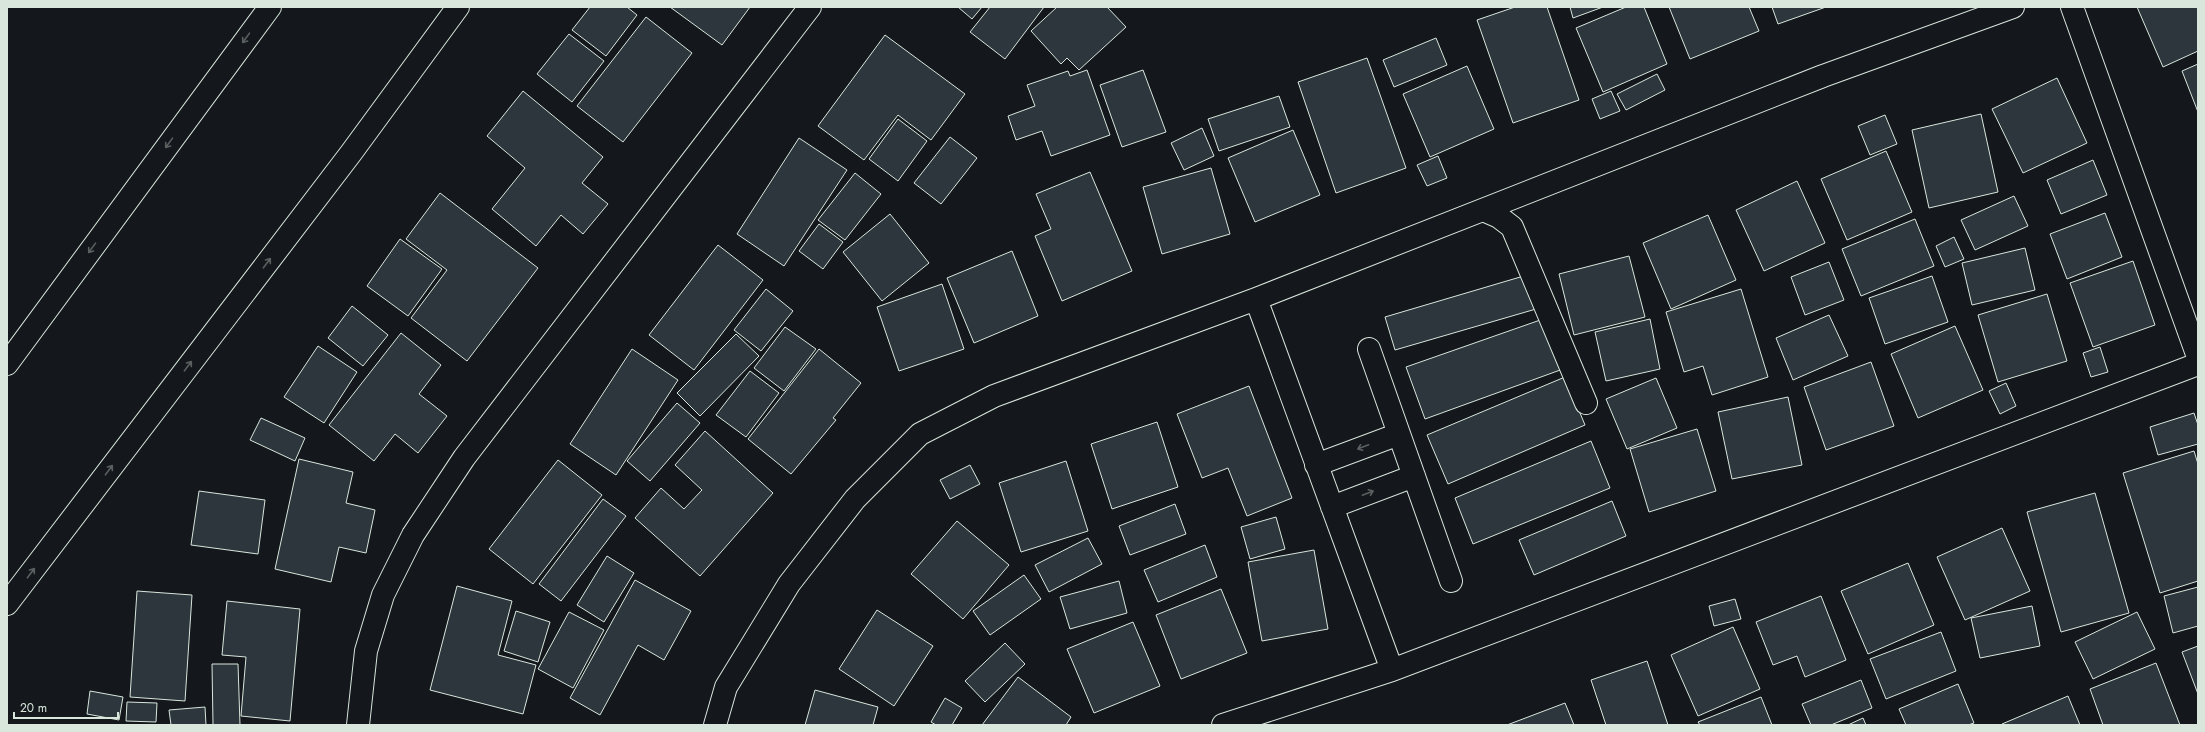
<svg xmlns="http://www.w3.org/2000/svg" width="2205" height="732" viewBox="0 0 2205 732" font-family="Jost,sans-serif">
<style>
.building{fill:#2c363c;stroke:#d8e6dc}
.lines{fill:none;stroke-linecap:round;stroke-linejoin:round}
.minor-casing{stroke:#d8e6dc;stroke-width:24}
.minor{stroke:#14181c;stroke-width:22}
.oneway{stroke:#59605f}
</style>
<rect width="100%" height="100%" fill="#14181c"/>
<!-- building -->
<path class="building" d="M 590,7 L 627,7 L 637,15 L 606,56 L 572,30 Z
M 670,7 L 750,7 L 722,45 Z
M 958,7 L 982,7 L 972,19 Z
M 990,7 L 1044,7 L 1005,59 L 970,32 Z
M 1057,7 L 1107,7 L 1126,27 L 1079,70 L 1067,58 L 1061,64 L 1031,31 Z
M 1515,7 L 1547,7 L 1579,100 L 1513,123 L 1477,20 Z
M 1570,7 L 1603,7 L 1573,18 Z
M 1626,7 L 1644,7 L 1667,64 L 1603,92 L 1576,28 Z
M 1669,7 L 1749,7 L 1759,31 L 1690,59 Z
M 1772,7 L 1826,7 L 1778,24 Z
M 2137,7 L 2198,7 L 2198,51 L 2163,67 Z
M 646,17 L 692,53 L 623,142 L 577,106 Z
M 569,34 L 604,61 L 572,102 L 537,74 Z
M 885,35 L 965,94 L 931,140 L 898,115 L 864,160 L 818,126 Z
M 1436,38 L 1447,65 L 1394,87 L 1383,60 Z
M 1367,58 L 1406,168 L 1336,193 L 1298,82 Z
M 2198,64 L 2198,112 L 2182,71 Z
M 1467,66 L 1494,129 L 1430,157 L 1403,94 Z
M 1087,70 L 1110,135 L 1051,156 L 1042,131 L 1016,140 L 1008,116 L 1035,106 L 1027,85 L 1068,71 L 1070,76 Z
M 1143,70 L 1166,132 L 1122,147 L 1100,85 Z
M 1657,74 L 1665,90 L 1626,110 L 1617,94 Z
M 2057,78 L 2087,143 L 2023,173 L 1992,109 Z
M 523,91 L 603,157 L 582,183 L 608,204 L 583,234 L 561,215 L 536,246 L 492,209 L 525,168 L 487,136 Z
M 1611,91 L 1620,111 L 1600,119 L 1592,99 Z
M 1279,96 L 1290,127 L 1219,151 L 1208,119 Z
M 1981,114 L 1998,192 L 1929,208 L 1912,130 Z
M 1885,115 L 1897,144 L 1870,155 L 1858,126 Z
M 898,119 L 927,141 L 898,181 L 869,159 Z
M 1202,128 L 1214,156 L 1184,170 L 1171,143 Z
M 1293,130 L 1320,195 L 1255,222 L 1228,158 Z
M 950,137 L 977,158 L 941,204 L 914,183 Z
M 799,138 L 847,170 L 784,266 L 737,234 Z
M 1886,151 L 1912,212 L 1847,240 L 1821,179 Z
M 1438,156 L 1447,178 L 1427,186 L 1417,165 Z
M 2093,160 L 2107,195 L 2061,214 L 2047,180 Z
M 1211,168 L 1230,234 L 1162,254 L 1143,187 Z
M 1090,172 L 1132,271 L 1062,301 L 1035,236 L 1051,229 L 1036,194 Z
M 855,173 L 881,194 L 845,240 L 818,220 Z
M 1797,181 L 1825,243 L 1764,271 L 1736,210 Z
M 440,193 L 538,268 L 467,361 L 411,318 L 447,270 L 406,239 Z
M 2014,196 L 2028,226 L 1975,250 L 1961,220 Z
M 2105,213 L 2122,257 L 2067,279 L 2050,234 Z
M 890,214 L 929,263 L 882,301 L 843,252 Z
M 1708,215 L 1736,280 L 1671,309 L 1643,243 Z
M 1915,219 L 1934,266 L 1861,296 L 1842,249 Z
M 819,224 L 843,242 L 823,269 L 799,251 Z
M 1954,237 L 1964,259 L 1945,267 L 1936,246 Z
M 400,239 L 442,269 L 408,316 L 367,286 Z
M 718,245 L 763,280 L 694,370 L 649,335 Z
M 2025,248 L 2035,290 L 1972,305 L 1962,263 Z
M 1012,251 L 1038,316 L 974,343 L 947,278 Z
M 1629,256 L 1645,317 L 1574,335 L 1559,274 Z
M 2133,261 L 2155,325 L 2093,347 L 2070,283 Z
M 1829,262 L 1844,300 L 1805,315 L 1791,277 Z
M 1527,275 L 1536,309 L 1395,350 L 1385,317 Z
M 1932,276 L 1948,322 L 1885,344 L 1869,298 Z
M 942,284 L 964,349 L 899,371 L 877,307 Z
M 766,289 L 793,311 L 761,351 L 734,330 Z
M 1741,289 L 1768,377 L 1712,395 L 1703,366 L 1684,372 L 1666,312 Z
M 2047,294 L 2067,361 L 1998,382 L 1978,315 Z
M 352,306 L 388,335 L 363,366 L 328,338 Z
M 1829,315 L 1848,356 L 1793,380 L 1776,338 Z
M 1546,318 L 1563,369 L 1425,419 L 1406,367 Z
M 1650,319 L 1660,369 L 1606,381 L 1595,332 Z
M 1955,326 L 1983,390 L 1918,418 L 1891,354 Z
M 785,327 L 816,349 L 784,391 L 754,368 Z
M 401,333 L 441,365 L 419,394 L 447,416 L 418,453 L 395,434 L 374,461 L 329,425 Z
M 736,334 L 759,356 L 700,416 L 677,393 Z
M 318,346 L 357,372 L 324,423 L 284,397 Z
M 2100,347 L 2108,372 L 2091,377 L 2083,353 Z
M 632,349 L 678,380 L 616,475 L 570,444 Z
M 819,349 L 861,383 L 833,418 L 836,420 L 791,474 L 748,439 Z
M 1871,362 L 1894,426 L 1826,450 L 1804,387 Z
M 750,371 L 779,393 L 746,437 L 716,415 Z
M 1565,377 L 1585,425 L 1448,484 L 1427,435 Z
M 1656,378 L 1677,428 L 1627,449 L 1606,399 Z
M 2006,383 L 2016,406 L 2000,414 L 1989,391 Z
M 1249,386 L 1292,498 L 1247,516 L 1228,468 L 1202,478 L 1177,414 Z
M 1788,397 L 1802,465 L 1732,479 L 1718,412 Z
M 677,403 L 700,423 L 650,481 L 627,461 Z
M 2194,413 L 2198,425 L 2198,444 L 2158,455 L 2150,427 Z
M 261,418 L 305,438 L 295,461 L 250,440 Z
M 1157,422 L 1178,487 L 1112,509 L 1091,444 Z
M 1697,429 L 1716,491 L 1649,512 L 1630,449 Z
M 705,431 L 773,493 L 700,576 L 635,518 L 661,488 L 684,509 L 702,490 L 675,465 Z
M 1591,441 L 1610,488 L 1473,544 L 1455,498 Z
M 2194,451 L 2198,464 L 2198,581 L 2160,593 L 2123,473 Z
M 299,459 L 353,472 L 346,503 L 375,510 L 366,553 L 339,547 L 331,582 L 275,569 Z
M 558,460 L 602,495 L 533,584 L 489,549 Z
M 1066,461 L 1088,531 L 1021,552 L 999,483 Z
M 970,465 L 980,484 L 950,499 L 940,480 Z
M 199,491 L 265,500 L 258,554 L 191,545 Z
M 2095,493 L 2129,613 L 2061,632 L 2027,512 Z
M 603,499 L 626,516 L 561,601 L 539,584 Z
M 1612,501 L 1626,536 L 1534,575 L 1519,540 Z
M 1175,504 L 1186,534 L 1130,555 L 1119,526 Z
M 1276,517 L 1285,549 L 1250,559 L 1241,527 Z
M 957,521 L 1009,565 L 963,619 L 911,574 Z
M 2002,528 L 2030,591 L 1965,620 L 1937,557 Z
M 1088,538 L 1102,564 L 1049,592 L 1035,565 Z
M 1205,545 L 1217,577 L 1158,602 L 1144,570 Z
M 1314,550 L 1328,629 L 1262,641 L 1248,562 Z
M 607,556 L 634,573 L 604,622 L 577,605 Z
M 1908,563 L 1934,625 L 1868,654 L 1841,591 Z
M 1024,575 L 1041,599 L 990,635 L 973,611 Z
M 635,580 L 691,611 L 664,660 L 638,645 L 600,715 L 570,698 Z
M 1119,581 L 1127,613 L 1070,629 L 1060,597 Z
M 457,586 L 512,601 L 498,655 L 536,665 L 523,714 L 430,690 Z
M 2198,587 L 2198,626 L 2173,633 L 2164,596 Z
M 1221,589 L 1247,653 L 1181,679 L 1156,615 Z
M 137,591 L 192,595 L 185,701 L 130,697 Z
M 1821,596 L 1846,660 L 1805,677 L 1797,656 L 1773,665 L 1756,622 Z
M 1735,599 L 1741,619 L 1714,626 L 1709,606 Z
M 227,601 L 300,609 L 290,721 L 241,716 L 246,657 L 222,655 Z
M 2032,606 L 2040,646 L 1980,658 L 1971,618 Z
M 877,610 L 933,646 L 894,706 L 839,669 Z
M 516,611 L 550,622 L 538,662 L 504,651 Z
M 569,612 L 604,630 L 573,688 L 538,669 Z
M 2137,612 L 2155,649 L 2093,679 L 2075,642 Z
M 1133,622 L 1160,686 L 1094,713 L 1067,649 Z
M 1733,627 L 1760,689 L 1698,716 L 1671,655 Z
M 1941,632 L 1956,671 L 1886,699 L 1870,659 Z
M 1005,643 L 1025,664 L 985,702 L 965,681 Z
M 2198,646 L 2198,694 L 2182,652 Z
M 1647,661 L 1668,725 L 1606,725 L 1591,680 Z
M 2156,663 L 2180,725 L 2103,725 L 2090,689 Z
M 212,664 L 238,664 L 240,725 L 213,725 Z
M 1018,677 L 1071,717 L 1066,725 L 982,725 Z
M 1861,680 L 1872,708 L 1831,725 L 1811,725 L 1802,704 Z
M 1958,684 L 1974,723 L 1968,725 L 1906,725 L 1899,709 Z
M 815,690 L 878,707 L 873,725 L 805,725 Z
M 90,691 L 123,697 L 119,720 L 87,714 Z
M 2068,696 L 2080,725 L 2002,725 L 2002,724 Z
M 1761,697 L 1772,725 L 1700,725 L 1698,722 Z
M 945,698 L 962,708 L 952,725 L 936,725 L 931,722 Z
M 127,702 L 157,703 L 156,722 L 126,721 Z
M 1565,703 L 1574,725 L 1507,725 Z
M 205,707 L 206,725 L 171,725 L 169,710 Z
M 1863,718 L 1866,725 L 1848,725 Z"/>
<g class="lines">
<!-- minor casing -->
<g class="minor-casing">
<path id="minor" d="M 2072,7 L 2198,357
M 1483,210 L 1499,217 L 1512,227 L 1586,403
M 1256,299 L 1392,670
M 1369,349 L 1451,581
M 7,364 L 270,7
M 1316,465 L 1399,434
M 1332,507 L 1414,476
M 7,604 L 351,153 L 458,7
M 358,725 L 366,651 L 383,595 L 413,535 L 464,458 L 810,7
M 715,725 L 726,687 L 789,584 L 855,499 L 920,434 L 994,396 L 1256,299 L 1823,76 L 2013,7
M 1223,725 L 1392,670 L 2198,364"/>
</g>
<!-- minor -->
<use href="#minor" class="minor"/>
</g>
<!-- one-way arrows -->
<defs><path id="oneway-shaft" d="M-6 0H5M1.5-3L5.5 0L1.5 3" fill="none" stroke-width="1.6" stroke-linecap="round" stroke-linejoin="round"/></defs>
<g class="oneway">
<use href="#oneway-shaft" transform="translate(246 38) rotate(126)"/>
<use href="#oneway-shaft" transform="translate(169 143) rotate(126)"/>
<use href="#oneway-shaft" transform="translate(92 248) rotate(126)"/>
<use href="#oneway-shaft" transform="translate(267 263) rotate(-53)"/>
<use href="#oneway-shaft" transform="translate(188 366) rotate(-53)"/>
<use href="#oneway-shaft" transform="translate(1363 447) rotate(159)"/>
<use href="#oneway-shaft" transform="translate(109 470) rotate(-53)"/>
<use href="#oneway-shaft" transform="translate(1368 493) rotate(-21)"/>
<use href="#oneway-shaft" transform="translate(31 573) rotate(-53)"/>
</g>
<!-- border -->
<rect width="2205" height="732" fill="none" stroke="#d8e6dc" stroke-width="16"/>
<!-- scale -->
<path d="M14 712v6h104v-6" fill="none" stroke="#d8e6dc" stroke-width="2"/>
<text x="20" y="712" font-size="12" fill="#d8e6dc" stroke="#14181c" stroke-width="3" paint-order="stroke">20 m</text>
</svg>
